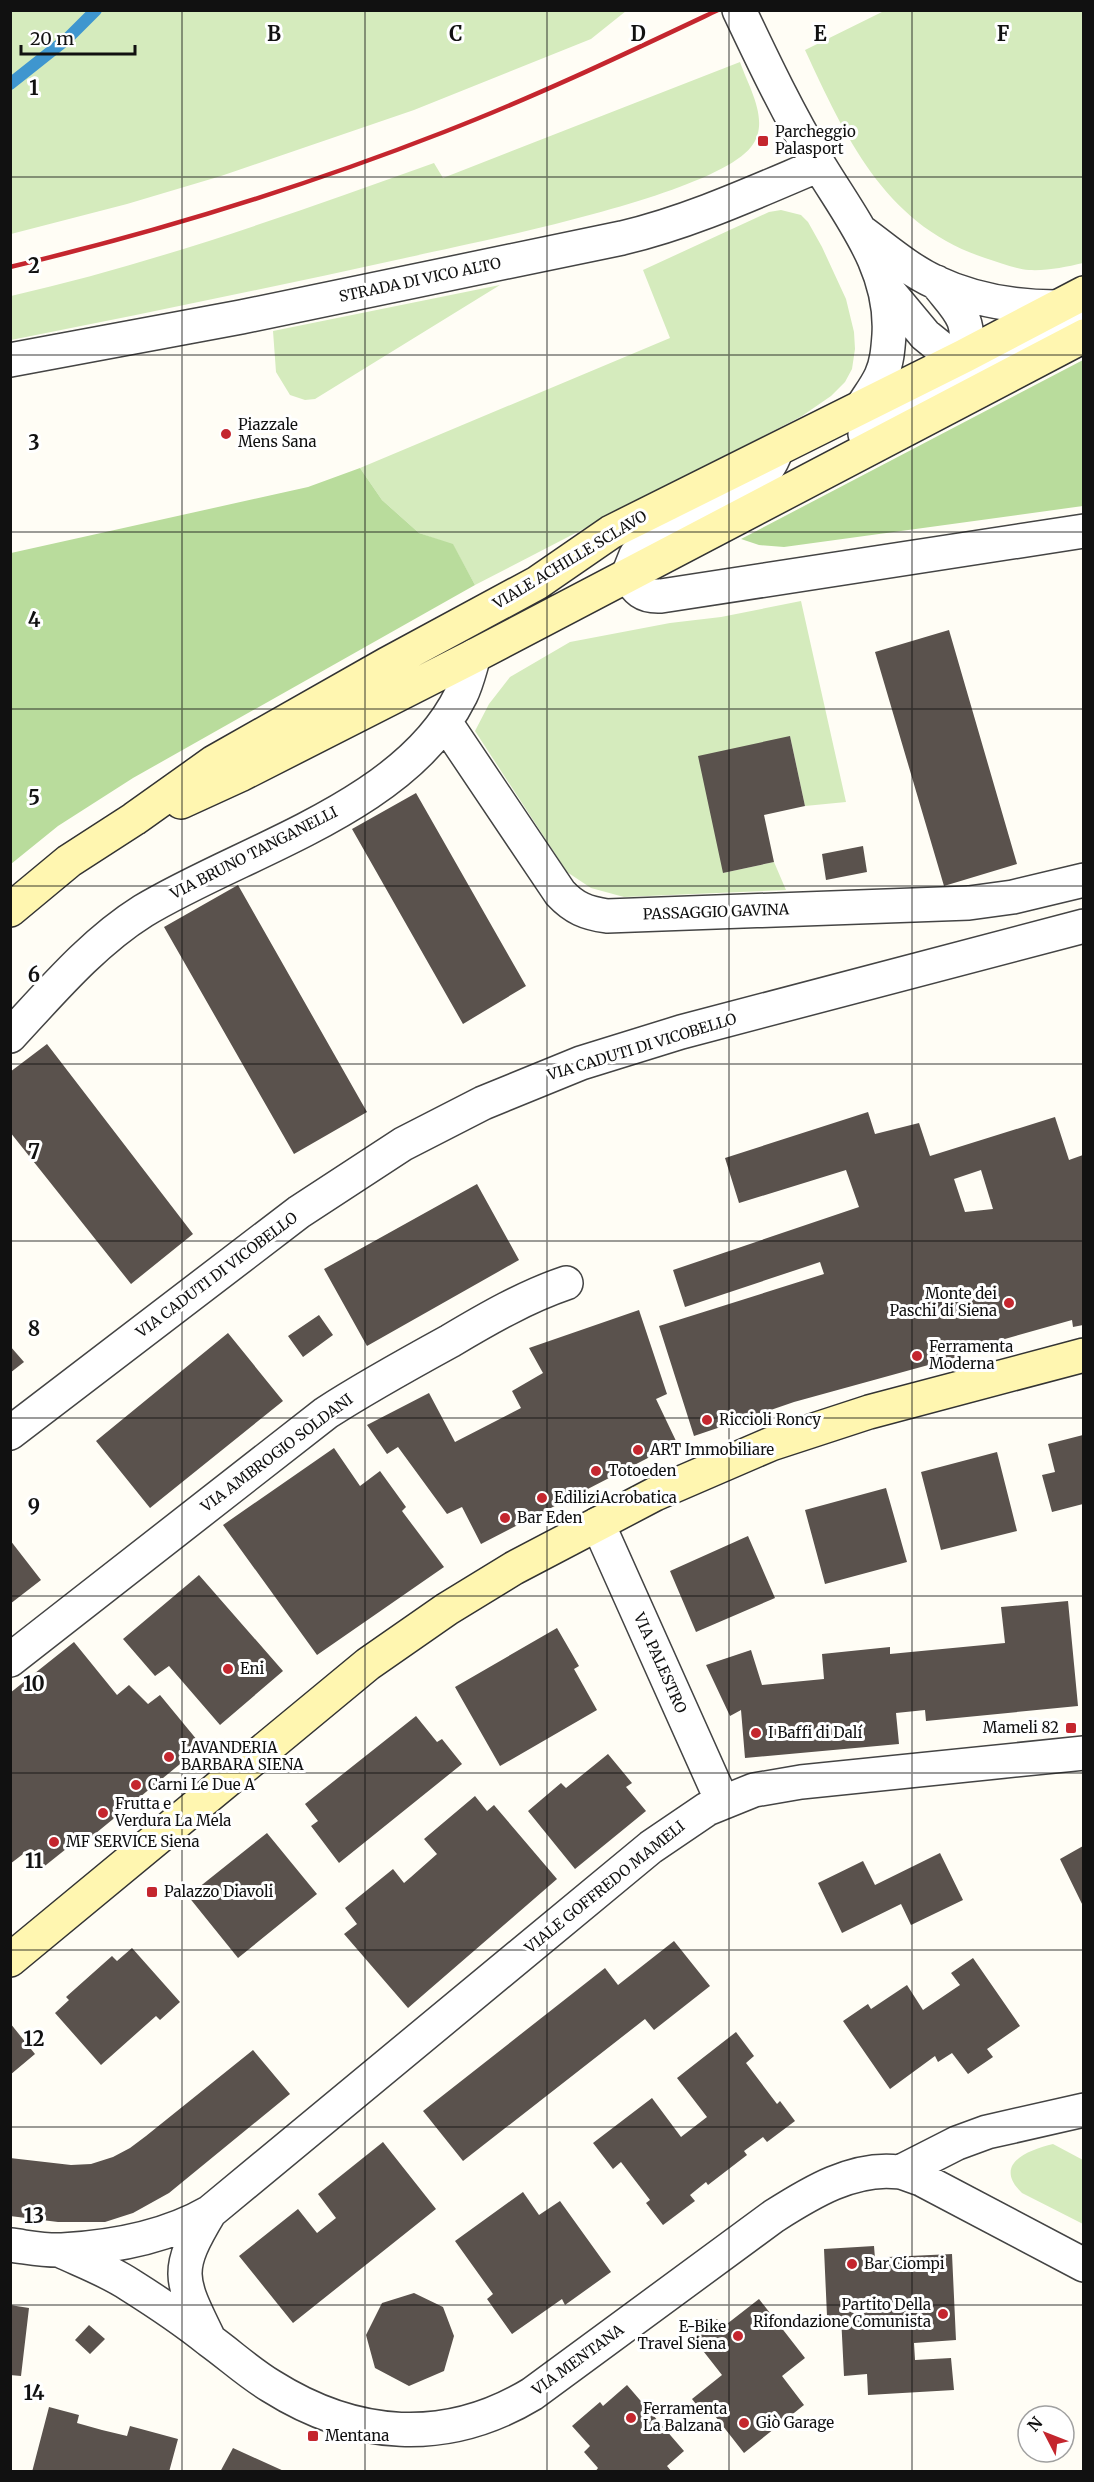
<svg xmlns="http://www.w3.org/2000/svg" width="1094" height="2482" viewBox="0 0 1094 2482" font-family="Merriweather,serif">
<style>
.green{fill:#d5ebbd}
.forest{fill:#b9dc9c}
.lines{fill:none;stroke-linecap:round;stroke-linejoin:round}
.stream{stroke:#3f96cf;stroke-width:12}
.building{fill:#5a524d;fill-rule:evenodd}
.street-casing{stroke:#444;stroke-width:36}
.secondary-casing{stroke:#333;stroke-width:36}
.street{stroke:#fff;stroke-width:33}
.secondary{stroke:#fff6b0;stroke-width:33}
.rail{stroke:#c4262e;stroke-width:4.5}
.grid{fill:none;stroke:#111;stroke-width:1.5;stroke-opacity:0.55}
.poi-dot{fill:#c4262e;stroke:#fff;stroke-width:2}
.labels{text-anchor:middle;stroke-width:6;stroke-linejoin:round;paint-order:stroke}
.poi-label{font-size:15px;fill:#111;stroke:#fff;text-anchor:start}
.street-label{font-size:15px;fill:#111;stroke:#fff}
.grid-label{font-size:20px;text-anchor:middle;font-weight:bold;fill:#111;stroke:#fff;stroke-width:6;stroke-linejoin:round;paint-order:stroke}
</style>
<rect width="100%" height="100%" fill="#fffdf5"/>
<!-- green -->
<path class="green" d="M 886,10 L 1083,11 L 1083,263 C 1066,267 1047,271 1029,270 C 1015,269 998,262 985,258 C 885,225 846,138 805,50 Z
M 10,11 L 11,10 L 626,11 L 591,39 L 414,110 L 221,176 L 127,204 L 11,234 Z
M 740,62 C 749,88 771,122 751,147 C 711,197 467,244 396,260 C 268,288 139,315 11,340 L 11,296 C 155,263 295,213 434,163 L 443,178 Z
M 781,210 L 801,215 L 808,222 L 822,247 L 846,299 L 854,332 L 855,349 L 852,369 L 845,382 L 831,396 L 802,416 L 475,585 L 453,545 L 419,533 L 382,500 L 360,468 L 670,338 L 643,270 L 769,212 Z
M 500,285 L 315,399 L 305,400 L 290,395 L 276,372 L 273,331 Z
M 801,601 L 846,802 L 805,806 L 790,736 L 723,873 L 774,862 L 786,890 L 624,897 L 591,888 L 567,872 L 475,731 L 489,704 L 510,677 L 570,642 L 670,623 L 721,617 Z
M 1053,2144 L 1083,2160 L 1083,2224 L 1022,2193 C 992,2164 1028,2150 1053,2144 Z"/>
<!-- forest -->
<path class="forest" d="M 1083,360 L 1083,506 L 784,547 L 759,545 L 741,539 Z
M 360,468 L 382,500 L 419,533 L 453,544 L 475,585 L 133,778 L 58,826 L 11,864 L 11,553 L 308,487 Z"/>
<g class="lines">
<!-- stream -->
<path class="stream" d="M 10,84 L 68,38 L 96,10"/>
</g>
<!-- building -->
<path class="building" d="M 949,630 L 1017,864 L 944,886 L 875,652 Z
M 790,736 L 805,806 L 764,815 L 774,862 L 723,873 L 698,756 Z
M 416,793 L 526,986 L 463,1024 L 352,829 Z
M 863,846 L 867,872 L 826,880 L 822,854 Z
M 238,885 L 367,1112 L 294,1154 L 164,927 Z
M 47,1044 L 193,1234 L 131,1284 L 10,1132 L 10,1072 Z
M 868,1112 L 875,1134 L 919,1123 L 930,1156 L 1055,1117 L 1069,1160 L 1083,1155 L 1083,1325 L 1073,1327 L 1072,1320 L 959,1352 L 961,1356 L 794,1402 L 694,1436 L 659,1326 L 824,1274 L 820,1262 L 685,1307 L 673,1270 L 859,1207 L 846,1170 L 739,1203 L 725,1158 ZM 981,1170 L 993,1209 L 965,1212 L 954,1179 Z
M 477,1184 L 519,1260 L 367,1346 L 324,1269 Z
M 639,1310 L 667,1394 L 656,1399 L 677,1443 L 481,1544 L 462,1507 L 447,1514 L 398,1447 L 387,1454 L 367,1425 L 429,1393 L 455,1442 L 521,1408 L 512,1391 L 543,1373 L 529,1348 Z
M 319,1315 L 333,1335 L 303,1357 L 288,1336 Z
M 228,1333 L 283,1401 L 150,1508 L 96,1441 Z
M 10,1346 L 24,1362 L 10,1373 Z
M 1083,1435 L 1083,1504 L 1052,1512 L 1042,1475 L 1055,1472 L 1048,1444 Z
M 334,1448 L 360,1486 L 380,1471 L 406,1507 L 402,1511 L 444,1567 L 317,1655 L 223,1525 Z
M 997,1452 L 1017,1531 L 941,1550 L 921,1472 Z
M 886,1488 L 907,1562 L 825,1584 L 805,1510 Z
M 748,1536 L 775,1598 L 696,1632 L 670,1571 Z
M 10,1540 L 41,1580 L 10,1604 Z
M 199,1575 L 283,1671 L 220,1725 L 169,1666 L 155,1676 L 123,1639 Z
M 1068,1601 L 1078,1706 L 926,1721 L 925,1710 L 896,1713 L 899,1744 L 745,1758 L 741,1710 L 730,1716 L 706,1665 L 751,1650 L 762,1685 L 824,1679 L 822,1654 L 890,1647 L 890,1654 L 1005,1643 L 1001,1607 Z
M 557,1628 L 579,1666 L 574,1669 L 597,1710 L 500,1766 L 455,1687 Z
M 74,1642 L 117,1695 L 129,1685 L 148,1704 L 160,1695 L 202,1746 L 90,1838 L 86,1833 L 41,1869 L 27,1851 L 10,1864 L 10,1693 Z
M 416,1716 L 437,1742 L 442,1739 L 462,1764 L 339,1863 L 311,1826 L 318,1821 L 305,1804 Z
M 608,1754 L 632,1783 L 626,1787 L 646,1811 L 575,1869 L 528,1811 L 561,1783 L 566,1788 Z
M 475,1796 L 487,1811 L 494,1805 L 557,1879 L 408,2008 L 344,1934 L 357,1924 L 345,1908 L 393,1869 L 404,1883 L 411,1877 L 437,1854 L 424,1839 Z
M 267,1833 L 317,1894 L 238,1958 L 188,1896 Z
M 1083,1846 L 1083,1906 L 1060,1859 Z
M 940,1853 L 963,1900 L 911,1925 L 901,1904 L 842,1933 L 818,1883 L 863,1861 L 875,1885 Z
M 674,1941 L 710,1986 L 654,2030 L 645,2019 L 463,2161 L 423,2111 L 605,1968 L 618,1985 Z
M 132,1948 L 180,2002 L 160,2020 L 156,2016 L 101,2065 L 55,2013 L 69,2000 L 66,1997 L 112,1956 L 117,1961 Z
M 973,1958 L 1020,2026 L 987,2049 L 993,2057 L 968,2074 L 952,2053 L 938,2062 L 935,2056 L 890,2089 L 843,2021 L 868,2004 L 871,2009 L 907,1985 L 923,2010 L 960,1985 L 951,1973 Z
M 10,2023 L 35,2054 L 10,2075 Z
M 736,2032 L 754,2056 L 746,2063 L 777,2104 L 780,2101 L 795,2121 L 767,2142 L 763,2137 L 744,2151 L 747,2155 L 708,2185 L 706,2182 L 690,2195 L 695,2201 L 663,2225 L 646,2203 L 650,2200 L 621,2162 L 613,2169 L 593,2143 L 652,2098 L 681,2137 L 707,2117 L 677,2078 Z
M 253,2050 L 290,2094 L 169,2193 L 133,2213 L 105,2222 L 58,2222 L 10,2216 L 10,2158 L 71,2165 L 91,2164 L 113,2157 L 130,2148 L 146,2136 Z
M 383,2142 L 436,2209 L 293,2323 L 239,2256 L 298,2209 L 317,2233 L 336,2218 L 318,2194 Z
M 523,2192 L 539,2215 L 560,2201 L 611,2272 L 565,2305 L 562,2299 L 512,2334 L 487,2299 L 493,2294 L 455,2241 Z
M 874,2246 L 876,2271 L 889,2271 L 888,2257 L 952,2254 L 956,2340 L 914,2343 L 915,2360 L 951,2358 L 954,2390 L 868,2395 L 867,2374 L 844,2376 L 841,2316 L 827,2316 L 824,2249 Z
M 414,2293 L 443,2307 L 454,2336 L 444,2371 L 409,2386 L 375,2368 L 366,2335 L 382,2303 Z
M 759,2299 L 805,2358 L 782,2376 L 804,2405 L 744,2453 L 708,2407 L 702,2412 L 692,2399 L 722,2375 L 693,2338 L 717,2319 L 723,2327 Z
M 10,2305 L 29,2308 L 21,2376 L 10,2375 Z
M 89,2325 L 105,2339 L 90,2354 L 75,2340 Z
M 627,2385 L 684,2451 L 667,2466 L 672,2472 L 595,2472 L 598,2468 L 584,2452 L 590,2446 L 572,2426 L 600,2402 L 603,2406 Z
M 49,2407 L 79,2415 L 77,2423 L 102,2430 L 127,2436 L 130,2426 L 178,2439 L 169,2472 L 32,2472 Z
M 233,2448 L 286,2472 L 220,2472 Z"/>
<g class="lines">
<!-- street casing -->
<g class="street-casing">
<path id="street" d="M 739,10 C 764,63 789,115 819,165 C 851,218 893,269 889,335 C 888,349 887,363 881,376 C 876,387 868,397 862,407
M 863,233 C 886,250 909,270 935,282 C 973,300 1015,307 1057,307
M 885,287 L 925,335 L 946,352 L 985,362 L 1005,357 L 1084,315
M 10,360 L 241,317 L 622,238 C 690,222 755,192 819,165
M 865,434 L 937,393 C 951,383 960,373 964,357 C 973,319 958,310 936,282
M 776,451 C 759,504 684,511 645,545 L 636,555 L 628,575 C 636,590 643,597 661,596 L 1084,531
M 445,722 L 560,893 C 574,908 586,913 607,916 L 969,903 L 1013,897 L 1084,880
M 10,1036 C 51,992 92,943 143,911 C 244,850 406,807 461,695 C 467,683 470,669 474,656
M 10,1433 L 299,1212 L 403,1144 L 483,1103 L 581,1063 L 681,1032 L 1084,926
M 598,1524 L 722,1801
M 10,1660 L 326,1413 C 366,1387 408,1364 450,1341 C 487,1319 525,1297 566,1283
M 900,2172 L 957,2143 L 987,2132 L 1084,2110
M 10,2245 C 27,2247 45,2251 62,2250 C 113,2247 165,2238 210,2212 L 651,1847 L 707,1809 L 754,1790 L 801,1782 L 1084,1753
M 61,2251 C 85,2262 109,2271 130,2285 C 157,2302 184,2320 209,2340 C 230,2355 248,2372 271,2386 C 355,2439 446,2446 532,2394 L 774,2216 C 810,2193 854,2166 899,2172 C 906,2173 914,2177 921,2179 L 1084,2265
M 208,2337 C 179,2278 175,2270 210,2212"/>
</g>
<!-- secondary casing -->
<g class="secondary-casing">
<path id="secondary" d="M 181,802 L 240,775 L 474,656 L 1084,336
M 10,910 L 69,861 L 134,819 L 214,762 L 387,664 L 537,583 L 611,532 L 964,356 L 1084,293
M 10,1960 L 368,1664 L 447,1609 L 514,1568 L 655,1494 L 771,1444 L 869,1412 L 1084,1355"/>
</g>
<!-- street -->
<use href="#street" class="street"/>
<!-- secondary -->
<use href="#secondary" class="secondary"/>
<!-- rail -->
<path class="rail" d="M 10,267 C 158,232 303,187 444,132 C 537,96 627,53 718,10"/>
</g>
<!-- grid -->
<path class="grid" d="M 182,10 L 182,2472M 365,10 L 365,2472M 547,10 L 547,2472M 729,10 L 729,2472M 912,10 L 912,2472M 10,177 L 1084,177M 10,355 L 1084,355M 10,532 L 1084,532M 10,709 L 1084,709M 10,886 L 1084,886M 10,1064 L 1084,1064M 10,1241 L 1084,1241M 10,1418 L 1084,1418M 10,1596 L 1084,1596M 10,1773 L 1084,1773M 10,1950 L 1084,1950M 10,2127 L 1084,2127M 10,2305 L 1084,2305"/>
<!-- markers -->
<g class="poi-dot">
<rect x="757" y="135" width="12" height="12" rx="3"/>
<circle cx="226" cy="434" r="6"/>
<circle cx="1009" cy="1303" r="6"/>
<circle cx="917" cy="1356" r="6"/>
<circle cx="707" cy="1420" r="6"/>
<circle cx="638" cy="1450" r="6"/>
<circle cx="596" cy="1471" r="6"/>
<circle cx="542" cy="1498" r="6"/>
<circle cx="505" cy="1518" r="6"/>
<circle cx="228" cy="1669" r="6"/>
<rect x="1065" y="1722" width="12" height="12" rx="3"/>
<circle cx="756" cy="1733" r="6"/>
<circle cx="169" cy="1757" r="6"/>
<circle cx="136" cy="1785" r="6"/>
<circle cx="103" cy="1813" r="6"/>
<circle cx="54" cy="1842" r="6"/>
<rect x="146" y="1886" width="12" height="12" rx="3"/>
<circle cx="852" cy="2264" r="6"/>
<circle cx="943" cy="2314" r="6"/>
<circle cx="738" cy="2336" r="6"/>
<circle cx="631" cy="2418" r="6"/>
<circle cx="744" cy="2423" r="6"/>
<rect x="307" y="2430" width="12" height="12" rx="3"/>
</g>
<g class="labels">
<!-- poi labels -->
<g class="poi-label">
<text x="775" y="137">Parcheggio<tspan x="775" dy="17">Palasport</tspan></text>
<text x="238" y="430">Piazzale<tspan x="238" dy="17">Mens Sana</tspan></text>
<text x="997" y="1299" text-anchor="end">Monte dei<tspan x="997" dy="17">Paschi di Siena</tspan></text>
<text x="929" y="1352">Ferramenta<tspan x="929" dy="17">Moderna</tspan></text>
<text x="719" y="1425">Riccioli Roncy</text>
<text x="650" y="1455">ART Immobiliare</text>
<text x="608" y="1476">Totoeden</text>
<text x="554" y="1503">EdiliziAcrobatica</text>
<text x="517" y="1523">Bar Eden</text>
<text x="240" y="1674">Eni</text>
<text x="1059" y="1733" text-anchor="end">Mameli 82</text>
<text x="768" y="1738">I Baffi di Dalí</text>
<text x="181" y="1753">LAVANDERIA<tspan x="181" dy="17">BARBARA SIENA</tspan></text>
<text x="148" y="1790">Carni Le Due A</text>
<text x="115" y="1809">Frutta e<tspan x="115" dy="17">Verdura La Mela</tspan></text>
<text x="66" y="1847">MF SERVICE Siena</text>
<text x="164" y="1897">Palazzo Diavoli</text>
<text x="864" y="2269">Bar Ciompi</text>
<text x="931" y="2310" text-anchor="end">Partito Della<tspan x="931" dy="17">Rifondazione Comunista</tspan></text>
<text x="726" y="2332" text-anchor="end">E-Bike<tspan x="726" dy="17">Travel Siena</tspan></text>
<text x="643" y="2414">Ferramenta<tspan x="643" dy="17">La Balzana</tspan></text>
<text x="756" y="2428">Giò Garage</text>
<text x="325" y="2441">Mentana</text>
</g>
<!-- street labels -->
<g class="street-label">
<text transform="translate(420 280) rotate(-12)" y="5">STRADA DI VICO ALTO</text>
<text transform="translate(570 560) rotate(-31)" y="5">VIALE ACHILLE SCLAVO</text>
<text transform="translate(254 853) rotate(-27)" y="5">VIA BRUNO TANGANELLI</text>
<text transform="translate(716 912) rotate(-2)" y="5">PASSAGGIO GAVINA</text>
<text transform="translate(642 1047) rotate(-17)" y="5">VIA CADUTI DI VICOBELLO</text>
<text transform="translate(217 1275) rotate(-37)" y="5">VIA CADUTI DI VICOBELLO</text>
<text transform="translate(277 1453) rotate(-37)" y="5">VIA AMBROGIO SOLDANI</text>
<text transform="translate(660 1663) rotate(66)" y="5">VIA PALESTRO</text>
<text transform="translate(605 1887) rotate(-39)" y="5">VIALE GOFFREDO MAMELI</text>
<text transform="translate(578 2360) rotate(-36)" y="5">VIA MENTANA</text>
</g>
</g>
<g class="grid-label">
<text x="274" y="41">B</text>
<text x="456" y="41">C</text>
<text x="638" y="41">D</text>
<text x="820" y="41">E</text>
<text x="1003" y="41">F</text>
<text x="34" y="95">1</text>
<text x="34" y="273">2</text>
<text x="34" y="450">3</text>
<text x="34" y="627">4</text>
<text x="34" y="805">5</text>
<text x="34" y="982">6</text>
<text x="34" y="1159">7</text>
<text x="34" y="1336">8</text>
<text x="34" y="1514">9</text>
<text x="34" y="1691">10</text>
<text x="34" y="1868">11</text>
<text x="34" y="2046">12</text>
<text x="34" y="2223">13</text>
<text x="34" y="2400">14</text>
</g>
<!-- border -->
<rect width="1094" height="2482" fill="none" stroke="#111111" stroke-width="24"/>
<!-- north arrow -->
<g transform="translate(1046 2434) rotate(312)"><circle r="28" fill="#ffffff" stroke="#a0a0a0" stroke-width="1.5"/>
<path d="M0-4.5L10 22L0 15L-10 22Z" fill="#c4262e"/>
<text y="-9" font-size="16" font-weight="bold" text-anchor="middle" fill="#111111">N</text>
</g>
<!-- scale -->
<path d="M21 45v9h114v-9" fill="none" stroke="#111111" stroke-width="3"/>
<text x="30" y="45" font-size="18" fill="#111111" stroke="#ffffff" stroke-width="4.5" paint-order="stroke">20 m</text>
</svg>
